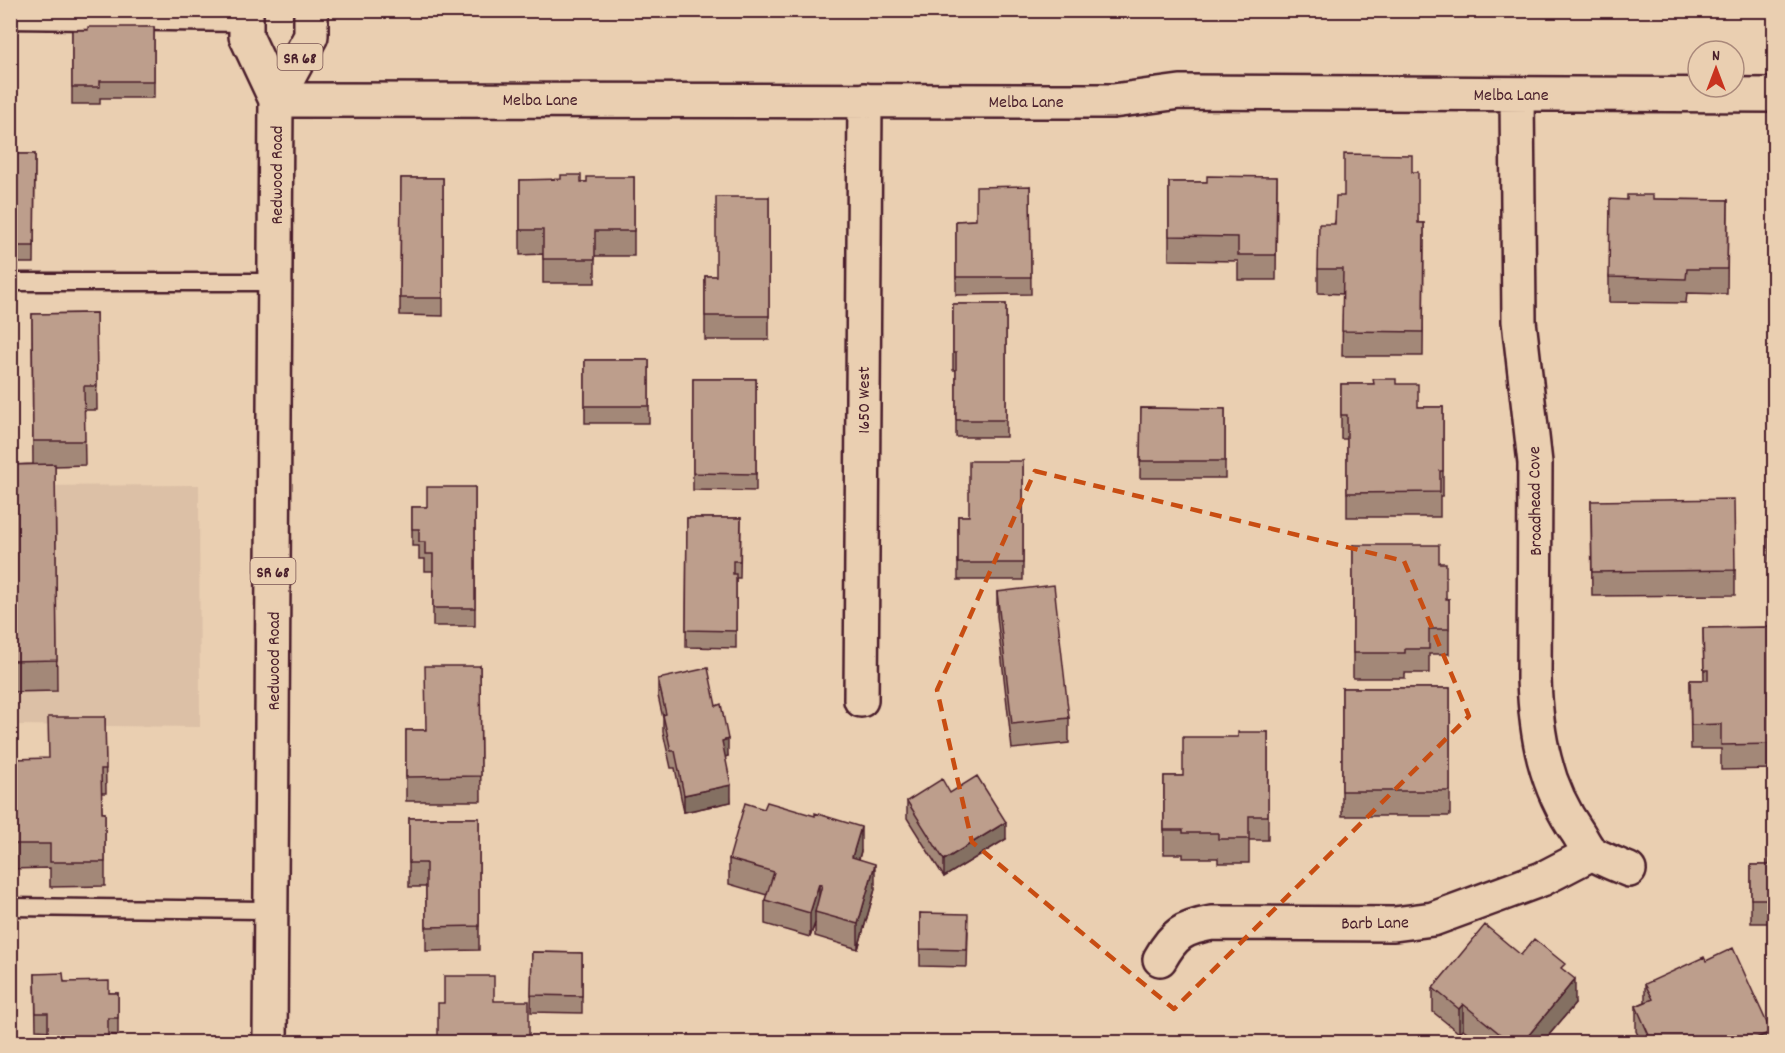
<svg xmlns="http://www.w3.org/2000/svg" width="1785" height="1053" viewBox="0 0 1785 1053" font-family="Dekko,sans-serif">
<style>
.built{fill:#dcc0a6}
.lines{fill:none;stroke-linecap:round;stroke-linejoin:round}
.service-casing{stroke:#4a1f2b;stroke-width:21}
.minor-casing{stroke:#4a1f2b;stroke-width:38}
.primary-casing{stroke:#4a1f2b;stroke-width:38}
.service{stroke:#eacfb1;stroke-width:16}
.minor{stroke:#eacfb1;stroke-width:33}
.primary{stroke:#eacfb1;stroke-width:33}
.wall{fill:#a38878;stroke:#4a1f2b;stroke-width:1.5}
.shaded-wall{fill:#846f62;stroke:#4a1f2b;stroke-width:1.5}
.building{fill:#bd9e8c;stroke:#4a1f2b;stroke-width:1.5}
.marked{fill:none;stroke:#c84d12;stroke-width:4.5;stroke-dasharray:12 8;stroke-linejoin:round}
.labels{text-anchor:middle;stroke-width:6;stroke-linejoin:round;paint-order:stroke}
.shield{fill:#eacfb1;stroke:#7a5453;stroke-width:1.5}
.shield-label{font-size:16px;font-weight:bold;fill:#4a1f2b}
.street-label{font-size:18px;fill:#4a1f2b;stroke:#eacfb1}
</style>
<rect width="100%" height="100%" fill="#eacfb1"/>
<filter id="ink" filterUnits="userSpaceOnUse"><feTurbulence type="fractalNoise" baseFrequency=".0167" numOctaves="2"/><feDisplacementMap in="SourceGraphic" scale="12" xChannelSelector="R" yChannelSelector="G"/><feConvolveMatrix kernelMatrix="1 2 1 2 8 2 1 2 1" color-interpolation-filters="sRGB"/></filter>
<g filter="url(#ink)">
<!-- built -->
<path class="built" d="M 199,485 L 200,727 L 11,725 L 11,486 Z"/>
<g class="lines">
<!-- service casing -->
<g class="service-casing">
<path id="service" d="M 10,20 L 246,23
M 10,282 L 275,282
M 10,907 L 271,910"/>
</g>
<!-- minor casing -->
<g class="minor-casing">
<path id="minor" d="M 1517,95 L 1519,321 L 1535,463 L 1534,679 C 1536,736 1545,786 1578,833 C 1582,839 1586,848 1591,852 C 1598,858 1620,866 1629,870
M 276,100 L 1113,101 L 1180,92 L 1774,95
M 861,700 L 865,100
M 1160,959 C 1174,934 1183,928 1212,923 L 1394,924 L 1433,919 L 1542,879 L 1592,853"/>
</g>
<!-- primary casing -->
<g class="primary-casing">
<path id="primary" d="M 246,10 L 246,36 L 276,100 L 270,1042
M 276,100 L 311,36 L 311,10"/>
</g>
<!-- service -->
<use href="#service" class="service"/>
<!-- minor -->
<use href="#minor" class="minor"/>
<!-- primary -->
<use href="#primary" class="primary"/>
</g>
<!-- wall -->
<path class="wall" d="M 400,10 L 449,10 L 449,12 L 400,14 Z
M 154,27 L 154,98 L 100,98 L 100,104 L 72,104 L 72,30 Z
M 10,154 L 35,154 L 34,263 L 10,263 Z
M 1412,172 L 1418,223 L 1424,223 L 1423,356 L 1342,356 L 1343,294 L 1318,293 L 1318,269 L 1344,196 Z
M 634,177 L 634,256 L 595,256 L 595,283 L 543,283 L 543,254 L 520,255 L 520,180 L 587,182 Z
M 1277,177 L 1276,280 L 1238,280 L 1238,261 L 1169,260 L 1169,182 L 1207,182 Z
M 401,178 L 443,178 L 443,316 L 400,315 Z
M 1030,186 L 1031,294 L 956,295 L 956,221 L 976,220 Z
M 769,197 L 769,340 L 705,340 L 705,276 L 716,276 Z
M 1653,199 L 1728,200 L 1727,294 L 1687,293 L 1686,303 L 1609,302 L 1609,277 L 1627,200 Z
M 953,304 L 1006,304 L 1006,437 L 956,437 L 956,370 L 953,370 Z
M 96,313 L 97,410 L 84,410 L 85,465 L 55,466 L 57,691 L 10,692 L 10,465 L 33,464 L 32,314 Z
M 585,360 L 649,360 L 649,423 L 585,423 Z
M 693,379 L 756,379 L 756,491 L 693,490 Z
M 1341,384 L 1396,384 L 1418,407 L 1443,407 L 1443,496 L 1440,496 L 1440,517 L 1347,517 L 1347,439 L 1341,439 Z
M 1141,408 L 1225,409 L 1225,478 L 1140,478 Z
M 1023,461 L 1023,580 L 958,580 L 958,516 L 969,516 Z
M 475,487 L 475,626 L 433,626 L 433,571 L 425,571 L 425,559 L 419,559 L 419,546 L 412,546 L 412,507 L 427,507 Z
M 1591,501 L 1735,570 L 1735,595 L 1592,596 Z
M 1769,516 L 1774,516 L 1774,614 L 1770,614 Z
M 687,518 L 741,518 L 740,578 L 736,578 L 736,648 L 686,647 Z
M 1353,545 L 1439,563 L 1446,599 L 1449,599 L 1449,654 L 1429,654 L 1429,673 L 1405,673 L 1405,678 L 1353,678 Z
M 997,592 L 1069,718 L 1069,743 L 1012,749 L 997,616 Z
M 1774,627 L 1774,769 L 1721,770 L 1721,749 L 1691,749 L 1690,680 L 1704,680 L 1703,628 Z
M 480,666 L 481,801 L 406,801 L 406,730 L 425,730 Z
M 658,679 L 716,706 L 728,756 L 725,757 L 731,802 L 684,812 L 675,768 L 671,768 L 663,732 L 663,718 L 658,696 Z
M 1342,688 L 1450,688 L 1450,816 L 1342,816 Z
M 105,717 L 106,793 L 101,793 L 102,813 L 105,813 L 105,886 L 50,887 L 50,868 L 10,869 L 10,797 L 15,797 Z
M 1268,732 L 1268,840 L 1249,840 L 1249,863 L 1218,863 L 1218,858 L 1183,858 L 1183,854 L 1164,854 L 1164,776 L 1183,776 L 1238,737 Z
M 950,793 L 1006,839 L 944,877 L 907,818 L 907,801 Z
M 1774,806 L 1774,945 L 1771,945 L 1771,923 L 1751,923 L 1751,865 L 1769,865 Z
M 409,818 L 479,818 L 479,950 L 426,951 L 426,887 L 409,887 Z
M 861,851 L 859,859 L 875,889 L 858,949 L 815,936 L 815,923 L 810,937 L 765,924 L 765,900 L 767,895 L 729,884 L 729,859 Z
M 920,913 L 968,931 L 967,967 L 920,966 Z
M 532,952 L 582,953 L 582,1013 L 531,1012 Z
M 1521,955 L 1565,971 L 1575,1004 L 1543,1042 L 1480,1042 L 1463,1029 L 1459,1033 L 1433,1012 L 1433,988 Z
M 35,974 L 109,993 L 118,993 L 118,1035 L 36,1030 Z
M 1645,984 L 1771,1042 L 1641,1042 L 1636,1031 L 1636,1006 L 1645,1002 Z"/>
<!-- shaded-wall -->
<path class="shaded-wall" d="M 728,739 L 728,756 L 722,758 L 722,741 Z
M 731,785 L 731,802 L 684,812 L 684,795 Z
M 1006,822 L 1006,839 L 944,877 L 944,860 Z
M 861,827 L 861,851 L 852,882 L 852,857 Z
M 875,864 L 875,889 L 858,949 L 858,924 Z
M 819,884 L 819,909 L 815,912 L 815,923 L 810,937 L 810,913 Z
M 1575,979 L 1575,1004 L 1543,1042 L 1523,1042 Z
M 1463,1004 L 1463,1029 L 1459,1033 L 1459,1009 Z
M 1771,1032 L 1771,1042 L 1746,1042 Z"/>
<!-- building -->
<path class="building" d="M 88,27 L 154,27 L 154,81 L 100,81 L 100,87 L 72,87 L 72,30 L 88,30 Z
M 10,154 L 35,154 L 34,246 L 10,246 Z
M 1344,154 L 1412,155 L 1412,172 L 1418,172 L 1418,223 L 1424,223 L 1423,332 L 1342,331 L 1343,269 L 1318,269 L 1319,224 L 1335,224 L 1336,196 L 1344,196 Z
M 561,175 L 581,175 L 581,182 L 587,182 L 587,177 L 634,177 L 634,231 L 595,231 L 595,259 L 543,259 L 543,230 L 520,230 L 520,180 L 561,179 Z
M 1207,176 L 1277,177 L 1276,255 L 1238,255 L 1238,237 L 1169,236 L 1169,182 L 1207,182 Z
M 401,178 L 443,178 L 443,298 L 400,298 Z
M 1030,186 L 1031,277 L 956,277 L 956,221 L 976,220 L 976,187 Z
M 1627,195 L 1653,195 L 1653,199 L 1728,200 L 1727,269 L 1687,269 L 1686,279 L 1609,277 L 1610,199 L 1627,200 Z
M 716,197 L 769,197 L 769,316 L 705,316 L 705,276 L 716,276 Z
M 953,304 L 1006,304 L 1006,420 L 956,420 L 956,353 L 953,353 Z
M 96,313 L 97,386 L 84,386 L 85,441 L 33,441 L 32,314 Z
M 585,360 L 649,360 L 649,406 L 585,406 Z
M 693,379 L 756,379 L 756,474 L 693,473 Z
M 1373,379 L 1396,379 L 1396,384 L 1418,384 L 1418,407 L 1443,407 L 1443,471 L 1440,471 L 1440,492 L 1347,493 L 1347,415 L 1341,415 L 1341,384 L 1374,384 Z
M 1141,408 L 1225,409 L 1225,461 L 1140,461 Z
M 969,461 L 1023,461 L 1023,563 L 958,563 L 958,516 L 969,516 Z
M 55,464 L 57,660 L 10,661 L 10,465 Z
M 427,487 L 475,487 L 475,608 L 433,608 L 433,554 L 425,554 L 425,542 L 419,542 L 419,529 L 412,529 L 412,507 L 427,507 Z
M 1734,499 L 1735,570 L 1592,572 L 1591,501 Z
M 1769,516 L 1774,516 L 1774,589 L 1770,589 Z
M 687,518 L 741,518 L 740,561 L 733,561 L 733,574 L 736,574 L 736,631 L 686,630 Z
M 1353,545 L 1439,545 L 1439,563 L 1446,563 L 1446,599 L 1449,599 L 1449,629 L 1429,629 L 1429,649 L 1405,649 L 1405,653 L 1353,653 Z
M 1054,585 L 1069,718 L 1012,724 L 997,592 Z
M 1774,627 L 1774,744 L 1721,745 L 1721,724 L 1691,725 L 1690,680 L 1708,680 L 1708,670 L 1704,670 L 1703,628 Z
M 425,666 L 480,666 L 481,776 L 406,777 L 406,730 L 426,730 Z
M 708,668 L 716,706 L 721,704 L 728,739 L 722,741 L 731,785 L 684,795 L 675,751 L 671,751 L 663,715 L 666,714 L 658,679 Z
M 1342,688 L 1450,688 L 1450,791 L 1342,791 Z
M 48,717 L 105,717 L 106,769 L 101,769 L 102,813 L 105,813 L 105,862 L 50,862 L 50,844 L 10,844 L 10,797 L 16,797 L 15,759 L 49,758 Z
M 1238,732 L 1268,732 L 1268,816 L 1249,816 L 1249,839 L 1218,839 L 1218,833 L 1183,833 L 1183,830 L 1164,830 L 1164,776 L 1183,776 L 1183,737 L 1238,737 Z
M 977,776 L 1006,822 L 944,860 L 907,801 L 942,779 L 950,793 Z
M 767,802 L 815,816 L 815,813 L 861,827 L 852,857 L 875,864 L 858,924 L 815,912 L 822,885 L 819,884 L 810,913 L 765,900 L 774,872 L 729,859 L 745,803 L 764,809 Z
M 1769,806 L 1774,806 L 1774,921 L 1771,921 L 1772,899 L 1751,899 L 1751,865 L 1769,865 Z
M 409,818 L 479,818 L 479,926 L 426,927 L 426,863 L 409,863 Z
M 920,913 L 968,914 L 967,950 L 920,949 Z
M 1485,925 L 1521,955 L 1534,939 L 1565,964 L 1561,968 L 1575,979 L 1523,1042 L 1510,1042 L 1463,1004 L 1459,1009 L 1433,988 Z
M 1733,948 L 1771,1032 L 1746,1042 L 1652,1042 L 1636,1006 L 1653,999 L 1645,984 L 1704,957 L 1706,961 Z
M 532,952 L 582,953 L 582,996 L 531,995 Z
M 63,973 L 64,982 L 109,981 L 109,993 L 118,993 L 118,1018 L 108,1018 L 108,1042 L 48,1042 L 48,1013 L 36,1013 L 35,974 Z
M 444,976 L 494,976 L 494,1001 L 529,1001 L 529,1042 L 438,1042 L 438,1003 L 444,1003 Z"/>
</g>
<!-- marked area -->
<path class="marked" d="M 1035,471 L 1404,561 L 1469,716 L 1174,1009 L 972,842 L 937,690 Z"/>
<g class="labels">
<!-- shield labels -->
<g class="shield">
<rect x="277.5" y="44" width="45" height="26" rx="4.5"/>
<rect x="250.5" y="558" width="45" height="26" rx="4.5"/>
</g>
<g class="shield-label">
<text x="300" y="63">SR 68</text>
<text x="273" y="577">SR 68</text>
</g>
<!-- street labels -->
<g class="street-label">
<text x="1511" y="100">Melba Lane</text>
<text x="540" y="105">Melba Lane</text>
<text x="1026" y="107">Melba Lane</text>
<text transform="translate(276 175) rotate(-90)" y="6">Redwood Road</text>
<text transform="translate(863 400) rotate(-90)" y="6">1650 West</text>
<text transform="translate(1534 501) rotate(-91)" y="6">Broadhead Cove</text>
<text transform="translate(273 661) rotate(-90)" y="6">Redwood Road</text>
<text transform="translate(1375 922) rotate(-1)" y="6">Barb Lane</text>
</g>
</g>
<!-- margin -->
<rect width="1785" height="1053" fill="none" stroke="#eacfb1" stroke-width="36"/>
<rect x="18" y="18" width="1749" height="1017" fill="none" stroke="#4a1f2b" stroke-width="2" filter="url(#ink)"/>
<!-- north arrow -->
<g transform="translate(1716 69)"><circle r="28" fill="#eacfb1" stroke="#aa897b" stroke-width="1.5"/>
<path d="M0-4.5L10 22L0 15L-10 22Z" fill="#c8321e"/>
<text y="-9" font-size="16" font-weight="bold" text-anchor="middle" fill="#4a1f2b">N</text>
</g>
</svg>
